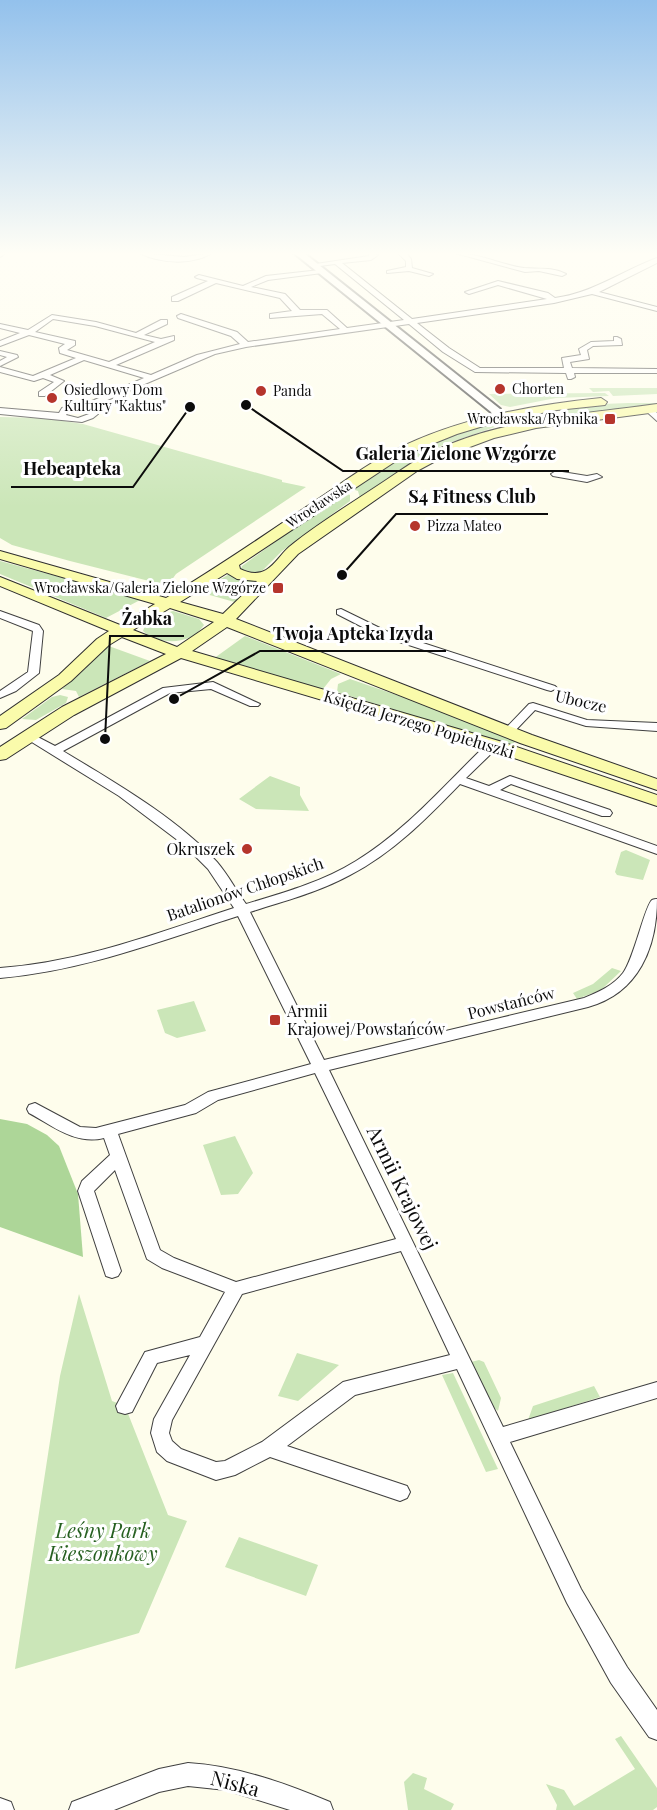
<svg xmlns="http://www.w3.org/2000/svg" width="657" height="1810" viewBox="0 0 657 1810" font-family="'Playfair Display',serif">
<style>
.green{fill:#cbe6b8}
.forest{fill:#add698}
.lines{fill:none;stroke-linecap:round;stroke-linejoin:round}
.minor-casing{stroke:#3f3f3f;stroke-width:2}
.tertiary-casing{stroke:#3f3f3f;stroke-width:4}
.secondary-casing{stroke:#2e2e2e;stroke-width:2}
.minor{fill:#fff;fill-rule:evenodd}
.tertiary{fill:#fff;fill-rule:evenodd}
.secondary{fill:#fafbab;fill-rule:evenodd}
.poi-dot{fill:#b5352c;stroke:#fff;stroke-width:2}
.labels{text-anchor:middle;stroke-width:6;stroke-linejoin:round;paint-order:stroke}
.far-poi-label{font-size:14px;fill:#0c0c0c;stroke:#fff;text-anchor:start}
.far-street-label{font-size:14px;fill:#0c0c0c;stroke:#fff}
.street-label{font-size:16px;fill:#0c0c0c;stroke:#fff}
.poi-label{font-size:16px;fill:#0c0c0c;stroke:#fff;text-anchor:end}
.near-street-label{font-size:20px;fill:#0c0c0c;stroke:#fff}
.near-park-label{font-size:20px;font-style:italic;fill:#266020;stroke:#fff}
.leader{fill:none;stroke:#0c0c0c;stroke-width:2}
.callout-dot{fill:#0c0c0c;stroke:#fff;stroke-width:2}
.callout-label{font-size:18px;text-anchor:middle;font-weight:bold;fill:#0c0c0c;stroke:#fff;stroke-width:6;stroke-linejoin:round;paint-order:stroke}
</style>
<rect width="100%" height="100%" fill="#fefdec"/>
<!-- green -->
<path class="green" d="M 589,388 L 657,388 L 657,394 L 613,396 L 609,391 L 593,392 Z
M 605,393 L 609,396 L 556,398 L 510,407 L 501,405 L 489,394 Z
M 657,403 L 657,406 L 568,416 L 562,412 C 571,402 640,403 657,403 Z
M 0,417 L 45,418 L 83,424 L 282,480 L 282,482 L 306,487 L 176,574 L 171,581 L 157,583 L 70,561 L 12,545 L 0,538 Z
M 488,424 L 495,427 L 443,445 L 420,456 L 360,498 L 358,491 L 349,488 L 418,447 Z
M 344,492 L 350,495 L 350,501 L 282,551 L 262,571 L 255,573 L 241,569 L 242,566 Z
M 0,561 L 142,599 L 106,618 L 0,574 Z
M 231,573 L 255,579 L 238,603 L 199,592 Z
M 173,611 L 199,619 L 204,625 C 191,645 160,646 143,631 L 146,623 L 159,615 Z
M 245,636 L 341,674 L 331,679 L 323,689 L 213,659 Z
M 106,645 L 150,661 L 79,697 L 76,691 L 62,689 L 84,670 Z
M 350,679 L 420,703 L 517,740 L 511,746 L 337,692 L 338,684 Z
M 60,695 L 68,697 L 66,703 L 36,720 L 22,719 L 52,697 Z
M 270,776 L 300,787 L 300,795 L 309,811 L 256,809 L 239,799 Z
M 626,850 L 650,860 L 643,880 L 617,875 L 615,872 L 621,852 Z
M 612,968 L 621,971 L 601,990 L 577,999 L 573,993 L 593,984 Z
M 194,1001 L 206,1031 L 177,1038 L 165,1033 L 157,1010 Z
M 235,1136 L 253,1173 L 238,1194 L 221,1195 L 203,1145 Z
M 79,1294 L 112,1401 L 125,1406 L 168,1515 L 187,1521 L 139,1633 L 15,1669 L 60,1376 Z
M 297,1353 L 339,1365 L 298,1401 L 278,1396 Z
M 479,1360 L 484,1362 L 501,1398 L 498,1411 L 490,1404 L 471,1362 Z
M 453,1373 L 498,1469 L 486,1472 L 442,1375 Z
M 594,1386 L 600,1397 L 528,1420 L 533,1406 Z
M 239,1537 L 318,1565 L 306,1596 L 225,1567 Z
M 621,1736 L 657,1788 L 657,1807 L 653,1810 L 556,1810 L 557,1805 L 546,1784 L 564,1790 L 574,1806 L 635,1769 L 615,1739 Z
M 413,1773 L 427,1778 L 424,1789 L 454,1804 L 451,1810 L 408,1810 L 404,1782 Z"/>
<!-- forest -->
<path class="forest" d="M 0,1119 L 27,1124 L 47,1135 L 59,1146 L 78,1194 L 83,1257 L 0,1227 Z"/>
<g class="lines">
<!-- minor casing -->
<g class="minor-casing">
<path id="minor" d="M 0,253 L 6,253 L 0,257 Z
M 139,253 L 184,257 L 212,253 C 191,266 160,263 139,253 Z
M 369,253 L 378,255 L 371,260 L 342,263 L 412,319 L 547,299 L 498,285 L 469,294 L 465,292 L 498,281 L 548,293 L 555,298 C 593,293 622,271 657,258 L 657,263 L 599,292 L 657,307 L 657,311 L 592,294 L 554,303 L 417,323 L 449,348 L 480,368 L 564,368 L 562,358 L 581,355 L 579,349 L 591,342 L 614,341 L 614,337 L 617,337 L 621,339 L 622,345 L 593,346 L 587,350 L 589,359 L 570,362 L 572,368 L 657,369 L 657,373 L 574,373 L 575,377 L 571,379 L 568,379 L 566,373 L 475,372 L 443,352 L 409,324 L 246,347 L 215,354 L 91,407 L 98,414 L 93,418 L 82,422 L 0,414 L 0,408 L 59,413 L 62,408 L 92,401 L 144,378 L 84,360 L 50,375 L 64,381 L 45,396 L 39,396 L 39,392 L 54,382 L 43,378 L 34,381 L 0,372 L 0,367 L 33,376 L 76,358 L 60,353 L 59,348 L 65,344 L 29,335 L 0,346 L 0,341 L 20,333 L 0,328 L 0,324 L 28,330 L 52,315 L 96,322 L 136,333 L 161,320 L 167,320 L 167,324 L 144,335 L 161,339 L 174,336 L 174,340 L 116,365 L 151,375 L 197,355 L 240,344 L 231,336 L 178,318 L 177,316 L 181,314 L 237,332 L 248,342 L 340,329 L 322,314 L 270,318 L 270,314 L 292,311 L 280,298 L 216,283 L 178,301 L 172,301 L 172,297 L 208,281 L 197,278 L 195,277 L 199,275 L 243,286 L 266,276 L 320,270 L 324,272 L 322,273 L 268,280 L 251,287 L 285,294 L 300,310 L 327,310 L 347,328 L 404,320 L 335,264 L 312,267 L 309,265 L 369,256 ZM 53,319 L 95,326 L 155,342 L 109,362 L 67,350 L 75,345 L 75,341 L 35,332 ZM 76,411 L 87,411 L 89,414 L 78,418 L 66,415 L 68,412 Z
M 398,253 L 406,253 L 411,259 L 412,268 L 433,274 L 429,276 L 409,271 L 387,273 L 387,271 L 406,267 L 406,261 Z
M 455,253 C 479,253 501,265 524,268 C 538,269 553,267 566,274 L 562,276 L 539,271 L 525,272 Z
M 0,351 L 17,355 L 18,357 L 0,366 L 0,361 L 7,357 L 0,355 Z
M 646,407 L 652,407 L 657,413 L 657,421 L 646,411 Z
M 556,471 L 587,476 L 597,474 L 602,477 L 587,482 L 553,476 L 551,474 Z
M 341,609 L 386,631 L 555,686 L 557,688 L 551,691 L 547,690 L 378,635 L 337,614 L 337,610 Z
M 0,611 L 39,625 L 43,631 L 39,673 L 16,691 L 0,698 L 0,691 L 28,672 L 33,631 L 0,618 Z
M 213,682 L 260,704 L 258,706 L 250,706 L 211,689 L 170,693 L 63,751 C 114,782 177,818 217,862 C 228,875 236,890 246,904 C 283,893 322,882 356,861 C 407,830 446,783 489,742 L 493,741 L 499,745 L 497,748 L 466,778 L 489,786 L 510,776 L 610,810 L 612,813 L 610,816 L 602,816 L 511,784 L 500,790 L 657,846 L 657,854 L 460,784 C 427,818 393,853 350,875 C 319,892 284,901 250,912 L 324,1060 L 584,998 C 598,992 613,986 623,973 C 634,959 645,905 652,900 C 654,899 655,899 657,899 C 657,947 639,993 588,1007 L 329,1070 L 503,1427 L 657,1382 L 657,1398 L 510,1442 L 581,1589 L 627,1667 L 657,1710 L 657,1740 L 649,1737 L 611,1683 L 567,1603 L 457,1369 L 355,1395 L 287,1446 L 407,1486 L 410,1492 L 407,1498 L 400,1501 L 270,1457 L 235,1475 L 216,1480 L 167,1461 L 157,1452 L 151,1433 L 154,1419 L 190,1355 L 157,1363 L 132,1412 L 125,1414 L 118,1412 L 116,1406 L 145,1352 L 200,1337 L 225,1292 L 162,1268 L 147,1259 L 115,1170 L 94,1191 L 121,1271 L 118,1276 L 112,1278 L 106,1276 L 78,1191 L 82,1181 L 110,1155 L 104,1138 C 75,1145 53,1126 29,1113 L 27,1109 L 29,1105 L 35,1103 L 80,1127 L 96,1128 L 185,1105 L 208,1092 L 311,1064 L 238,916 C 160,941 83,971 0,978 L 0,968 C 82,962 157,933 234,908 L 208,869 L 184,845 L 119,796 L 22,736 L 24,734 L 32,734 L 55,746 L 163,688 ZM 315,1073 L 396,1239 L 236,1282 L 174,1258 L 160,1250 L 118,1134 L 196,1113 L 218,1100 ZM 401,1251 L 450,1355 L 343,1382 L 262,1442 L 225,1461 L 216,1462 L 181,1449 L 172,1441 L 169,1433 L 172,1420 L 242,1294 Z
M 533,703 L 587,720 L 657,723 L 657,731 L 586,726 L 535,710 L 512,734 L 504,734 L 502,732 L 504,730 L 529,704 Z
M 188,1763 C 237,1766 285,1783 330,1802 L 333,1810 L 290,1810 L 226,1790 L 188,1786 L 159,1792 L 114,1810 L 69,1810 L 72,1802 L 80,1799 L 159,1769 Z
M 0,1798 L 11,1802 L 14,1810 L 0,1810 Z"/>
</g>
<!-- tertiary casing -->
<g class="tertiary-casing">
<path id="tertiary" d="M 294,253 L 304,253 L 500,409 L 503,418 L 502,420 L 494,420 L 491,412 Z"/>
</g>
<!-- secondary casing -->
<g class="secondary-casing">
<path id="secondary" d="M 601,398 L 607,402 L 605,405 L 557,410 L 500,421 L 457,434 L 405,455 L 239,565 L 240,569 C 248,573 258,575 266,570 C 275,565 281,554 289,547 C 322,520 362,497 398,472 C 472,420 570,416 657,404 L 657,412 L 536,428 L 494,438 L 443,457 L 417,471 L 298,554 L 236,619 L 532,735 L 657,779 L 657,790 L 520,743 L 227,627 L 192,651 L 499,741 L 657,795 L 657,806 L 487,749 L 181,658 L 74,715 L 6,759 L 0,760 L 0,747 L 62,707 L 166,654 L 122,637 L 109,645 L 71,681 L 6,728 L 0,729 L 0,716 L 59,675 L 97,639 L 109,631 L 0,586 L 0,577 L 120,625 L 155,604 L 0,559 L 0,551 L 166,598 C 217,568 266,534 315,501 C 341,484 367,464 395,450 C 458,418 532,405 601,398 ZM 227,573 L 237,579 L 257,581 L 223,614 L 180,602 ZM 170,608 L 214,622 L 177,647 L 133,630 Z"/>
</g>
<!-- minor -->
<use href="#minor" class="minor"/>
<!-- tertiary -->
<use href="#tertiary" class="tertiary"/>
<!-- secondary -->
<use href="#secondary" class="secondary"/>
</g>
<!-- sky -->
<linearGradient id="sky" x2="0" y2="1"><stop stop-color="#93c1ec"/><stop offset="0.5" stop-color="#fffef6"/><stop offset="1" stop-color="#fffef6" stop-opacity="0"/></linearGradient>
<rect width="657" height="507" fill="url(#sky)"/>
<!-- markers -->
<g class="poi-dot">
<circle cx="500" cy="389" r="6"/>
<circle cx="261" cy="391" r="6"/>
<circle cx="52" cy="398" r="6"/>
<rect x="604" y="413" width="12" height="12" rx="3"/>
<circle cx="415" cy="526" r="6"/>
<rect x="272" y="582" width="12" height="12" rx="3"/>
<circle cx="247" cy="849" r="6"/>
<rect x="269" y="1014" width="12" height="12" rx="3"/>
</g>
<g class="labels">
<!-- far-poi labels -->
<g class="far-poi-label">
<text x="512" y="394">Chorten</text>
<text x="64" y="395">Osiedlowy Dom<tspan x="64" dy="16">Kultury "Kaktus"</tspan></text>
<text x="273" y="396">Panda</text>
<text x="598" y="424" text-anchor="end">Wrocławska/Rybnika</text>
<text x="427" y="531">Pizza Mateo</text>
<text x="266" y="593" text-anchor="end">Wrocławska/Galeria Zielone Wzgórze</text>
</g>
<!-- far-street labels -->
<g class="far-street-label">
<text transform="translate(319 504) rotate(-33)" y="5">Wrocławska</text>
</g>
<!-- street labels -->
<g class="street-label">
<text transform="translate(581 701) rotate(13)" y="6">Ubocze</text>
<text transform="translate(419 724) rotate(17)" y="6">Księdza Jerzego Popiełuszki</text>
<text transform="translate(245 889) rotate(-19)" y="6">Batalionów Chłopskich</text>
<text transform="translate(511 1003) rotate(-14)" y="6">Powstańców</text>
</g>
<!-- poi labels -->
<g class="poi-label">
<text x="235" y="855">Okruszek</text>
<text x="287" y="1017" text-anchor="start">Armii<tspan x="287" dy="18">Krajowej/Powstańców</tspan></text>
</g>
<!-- near-street labels -->
<g class="near-street-label">
<text transform="translate(402 1188) rotate(64)" y="7">Armii Krajowej</text>
<text transform="translate(235 1784) rotate(15)" y="7">Niska</text>
</g>
<!-- near-park labels -->
<g class="near-park-label">
<text x="103" y="1538">Leśny Park<tspan x="103" dy="23">Kieszonkowy</tspan></text>
</g>
</g>
<!-- callouts -->
<path class="leader" d="M246 405L343 471H569M190 407L133 487H11M342 575L396 514H548M105 739L110 636H184M174 699L260 651H446"/>
<g class="callout-dot">
<circle cx="246" cy="405" r="6"/>
<circle cx="190" cy="407" r="6"/>
<circle cx="342" cy="575" r="6"/>
<circle cx="105" cy="739" r="6"/>
<circle cx="174" cy="699" r="6"/>
</g>
<g class="callout-label">
<text x="456" y="460">Galeria Zielone Wzgórze</text>
<text x="72" y="475">Hebeapteka</text>
<text x="472" y="503">S4 Fitness Club</text>
<text x="147" y="625">Żabka</text>
<text x="353" y="640">Twoja Apteka Izyda</text>
</g>
</svg>
